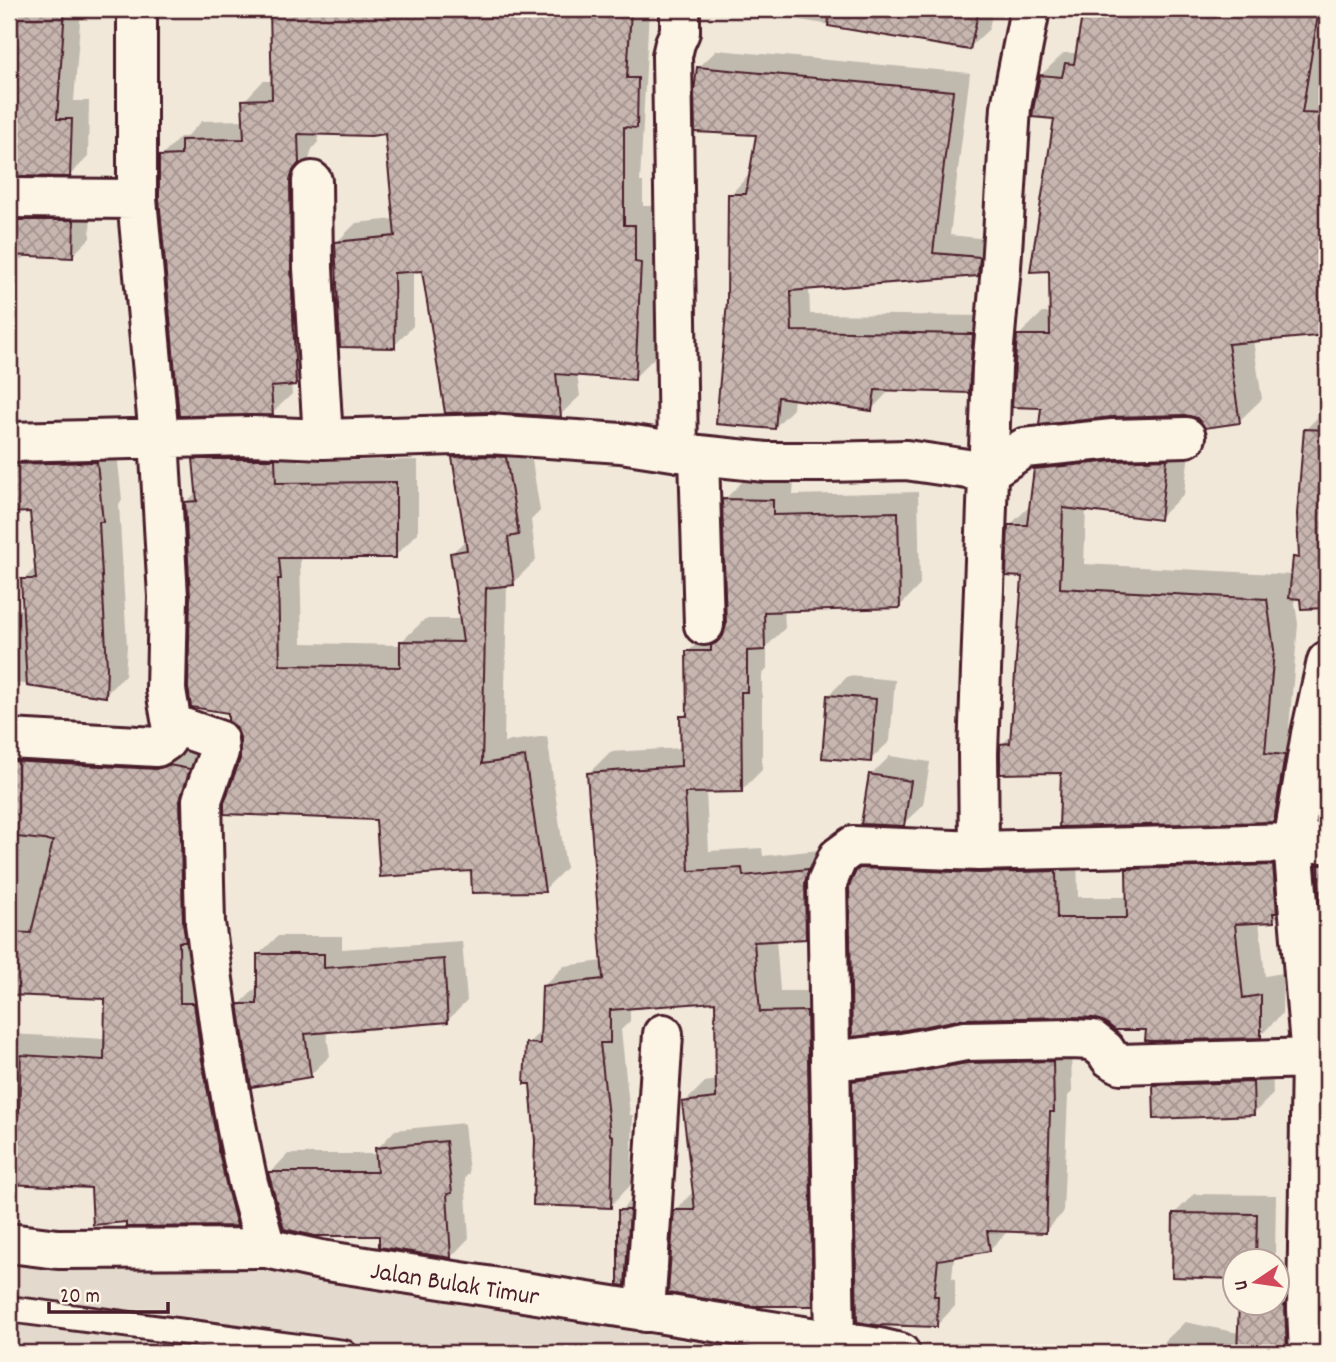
<svg xmlns="http://www.w3.org/2000/svg" width="1336" height="1362" viewBox="0 0 1336 1362" font-family="Dekko,sans-serif">
<style>
.built{fill:#e4d9cd}
.shadow{fill:#0003;fill-rule:evenodd}
.building{fill:url(#building-cross-hatch);stroke:#4a1f2b;stroke-width:2}
.lines{fill:none;stroke-linecap:round;stroke-linejoin:round}
.service-casing{stroke:#4a1f2b;stroke-width:30}
.minor-casing{stroke:#4a1f2b;stroke-width:44}
.service{stroke:#fcf5e5;stroke-width:24}
.minor{stroke:#fcf5e5;stroke-width:38}
.labels{text-anchor:middle;stroke-width:5;stroke-linejoin:round;paint-order:stroke}
.street-label{font-size:26px;fill:#4a1f2b;stroke:#fcf5e5}
</style>
<defs>
<pattern id="building-cross-hatch" width="8" height="8" patternUnits="userSpaceOnUse" patternTransform="scale(1.75)"><rect width="8" height="8" fill="#c7b6af"/><path d="M0 0l8 8M0 8l8-8" fill="none" stroke="#a4938f"/></pattern>
</defs>
<rect width="100%" height="100%" fill="#f1e8da"/>
<filter id="ink" filterUnits="userSpaceOnUse"><feTurbulence type="fractalNoise" baseFrequency=".0143" numOctaves="2"/><feDisplacementMap in="SourceGraphic" scale="14" xChannelSelector="R" yChannelSelector="G"/><feConvolveMatrix kernelMatrix="1 2 1 2 8 2 1 2 1" color-interpolation-filters="sRGB"/></filter>
<g filter="url(#ink)">
<!-- built -->
<path class="built" d="M 9,1256 L 266,1260 L 743,1353 L 9,1353 Z"/>
<!-- shadow -->
<path class="shadow" d="M 9,9 L 81,9 L 74,101 L 89,101 L 88,157 L 70,175 L 9,174 Z
M 159,9 L 649,9 L 640,182 L 643,182 L 643,206 L 654,206 L 654,244 L 660,244 L 654,358 L 634,378 L 577,374 L 580,396 L 560,415 L 423,269 L 413,270 L 413,326 L 394,346 L 336,243 L 356,223 L 395,219 L 386,132 L 318,133 L 318,142 L 312,149 L 309,160 L 310,248 L 315,364 L 295,384 L 291,384 L 292,394 L 272,413 L 161,157 L 180,137 L 186,137 L 202,121 L 245,120 L 244,101 L 263,81 L 273,81 L 271,15 L 160,15 Z
M 748,9 L 993,9 L 989,29 L 969,48 L 747,11 Z
M 1085,9 L 1327,9 L 1327,69 L 1324,91 L 1327,91 L 1327,333 L 1253,340 L 1262,399 L 1239,421 L 1198,417 L 1186,413 L 1043,406 L 1019,335 L 1042,313 L 1051,313 L 1056,117 L 1041,75 L 1064,53 L 1078,53 Z
M 717,50 L 970,73 L 950,235 L 997,240 L 996,256 L 977,275 L 809,288 L 810,314 L 991,316 L 987,373 L 969,391 L 890,390 L 872,409 L 794,398 L 793,409 L 775,427 L 729,302 L 730,195 L 748,176 L 751,176 L 758,133 L 698,68 Z
M 9,192 L 91,203 L 90,238 L 72,256 L 28,254 L 23,259 L 9,260 Z
M 1327,343 L 1327,599 L 1294,596 L 1298,624 L 1289,729 L 1309,731 L 1298,795 L 1274,820 L 1063,771 L 1002,744 L 1013,734 L 1024,575 L 1010,525 L 1032,504 L 1036,470 L 1060,445 L 1191,436 L 1184,494 L 1159,518 L 1086,509 L 1084,564 L 1293,575 L 1294,558 L 1300,552 L 1298,514 L 1306,429 L 1320,415 L 1321,349 Z
M 476,435 L 528,435 L 540,511 L 531,520 L 536,560 L 513,583 L 507,584 L 504,742 L 547,736 L 566,868 L 544,890 L 473,869 L 378,818 L 242,759 L 241,737 L 230,711 L 192,597 L 186,502 L 198,491 L 195,460 L 218,437 L 297,437 L 298,461 L 418,460 L 418,533 L 395,556 L 300,557 L 302,643 L 402,645 L 402,641 L 425,619 L 462,619 L 452,553 L 467,539 L 454,458 Z
M 9,437 L 116,442 L 122,500 L 119,504 L 127,646 L 125,675 L 105,695 L 9,682 L 9,608 L 25,610 L 23,580 L 37,566 L 31,511 L 9,511 Z
M 745,479 L 794,480 L 793,495 L 918,492 L 920,585 L 900,606 L 784,609 L 785,628 L 767,646 L 767,669 L 762,675 L 762,770 L 742,790 L 706,791 L 709,851 L 762,848 L 763,856 L 828,849 L 826,916 L 805,937 L 776,939 L 780,991 L 828,991 L 833,1283 L 812,1304 L 675,1210 L 694,1191 L 684,1103 L 705,1082 L 718,1080 L 717,1000 L 630,1007 L 630,1021 L 621,1030 L 630,1115 L 633,1115 L 631,1185 L 610,1206 L 528,1044 L 542,1029 L 543,987 L 564,966 L 603,961 L 589,773 L 610,752 L 682,748 L 682,717 L 689,710 L 688,652 L 709,631 L 726,631 L 728,625 L 724,500 Z
M 848,676 L 895,680 L 890,741 L 870,760 L 828,696 Z
M 9,727 L 209,749 L 199,779 L 256,1205 L 237,1225 L 128,1220 L 92,1187 L 9,1183 L 9,1034 L 107,1039 L 107,998 L 9,993 Z
M 890,756 L 930,762 L 923,805 L 903,824 L 871,775 Z
M 1295,844 L 1295,898 L 1273,921 L 1259,921 L 1265,976 L 1283,973 L 1282,1014 L 1260,1036 L 1148,1028 L 857,872 L 880,849 L 1077,849 L 1078,897 L 1128,897 L 1128,870 L 1150,848 ZM 871,867 L 987,871 L 987,875 L 871,870 Z
M 1327,857 L 1327,909 L 1322,910 L 1319,866 Z
M 278,936 L 342,936 L 342,949 L 462,941 L 467,1001 L 447,1021 L 326,1030 L 330,1056 L 310,1075 L 240,1004 L 258,986 L 258,955 Z
M 1071,1044 L 1072,1092 L 1068,1096 L 1063,1213 L 1045,1231 L 1008,1231 L 989,1250 L 954,1256 L 952,1278 L 955,1279 L 955,1306 L 937,1325 L 854,1081 L 872,1063 Z
M 1272,1063 L 1273,1094 L 1253,1114 L 1155,1086 L 1174,1066 Z
M 464,1123 L 469,1173 L 465,1178 L 469,1238 L 451,1257 L 381,1234 L 270,1173 L 288,1154 L 377,1154 L 377,1149 L 395,1130 Z
M 1194,1194 L 1276,1195 L 1275,1258 L 1273,1260 L 1234,1260 L 1175,1213 Z
M 630,1201 L 638,1201 L 634,1275 L 624,1284 L 620,1211 Z
M 1276,1285 L 1304,1286 L 1318,1353 L 1163,1353 L 1165,1341 L 1185,1322 L 1239,1333 L 1240,1304 L 1276,1302 Z"/>
<!-- building -->
<path class="building" d="M 9,9 L 65,9 L 57,119 L 72,119 L 70,177 L 9,176 Z
M 270,9 L 356,9 L 356,12 L 468,9 L 631,9 L 627,78 L 638,78 L 637,128 L 624,127 L 624,225 L 635,225 L 635,262 L 641,263 L 635,380 L 556,374 L 561,417 L 490,412 L 445,413 L 422,271 L 394,273 L 395,348 L 340,347 L 335,242 L 395,236 L 385,134 L 371,136 L 298,134 L 299,163 L 293,171 L 290,181 L 291,268 L 296,385 L 271,387 L 273,415 L 179,416 L 159,198 L 159,156 L 181,155 L 181,140 L 244,139 L 242,100 L 272,99 Z
M 830,9 L 979,9 L 970,50 L 828,26 Z
M 1083,9 L 1319,9 L 1302,113 L 1327,114 L 1327,335 L 1228,344 L 1240,423 L 1205,428 L 1197,418 L 1185,415 L 1112,417 L 1039,425 L 1041,408 L 1012,407 L 1017,335 L 1050,335 L 1049,271 L 1030,272 L 1054,119 L 1032,117 L 1033,110 L 1040,75 L 1062,77 L 1065,63 L 1074,64 Z
M 697,67 L 953,91 L 933,253 L 980,257 L 978,276 L 791,291 L 792,331 L 973,334 L 969,393 L 875,390 L 872,411 L 778,397 L 775,429 L 716,424 L 727,302 L 728,194 L 746,194 L 756,135 L 695,132 L 694,92 Z
M 9,220 L 74,220 L 73,258 L 9,255 Z
M 1304,429 L 1327,430 L 1327,608 L 1301,609 L 1300,599 L 1289,598 L 1293,557 L 1299,558 L 1297,514 Z
M 489,456 L 506,457 L 519,535 L 508,537 L 514,585 L 486,588 L 482,764 L 525,757 L 545,892 L 472,893 L 471,871 L 380,877 L 376,820 L 224,814 L 224,803 L 240,759 L 240,737 L 236,727 L 228,721 L 228,713 L 191,707 L 188,688 L 190,597 L 185,502 L 197,501 L 193,459 L 275,459 L 276,483 L 396,482 L 396,558 L 279,558 L 281,579 L 278,579 L 280,665 L 400,667 L 400,641 L 463,642 L 450,553 L 467,550 L 452,457 Z
M 1167,459 L 1160,520 L 1063,508 L 1060,588 L 1267,599 L 1274,650 L 1265,753 L 1285,755 L 1274,822 L 1059,827 L 1061,773 L 1000,774 L 1000,744 L 1010,743 L 1022,577 L 1006,576 L 1008,525 L 1027,525 L 1034,469 L 1114,461 Z
M 97,462 L 103,522 L 99,522 L 107,667 L 106,697 L 27,686 L 21,579 L 36,579 L 30,512 L 9,513 L 9,464 Z
M 722,499 L 773,500 L 773,515 L 898,512 L 900,608 L 764,612 L 765,650 L 747,651 L 747,692 L 741,692 L 742,792 L 685,793 L 689,871 L 742,868 L 743,876 L 809,869 L 805,882 L 806,939 L 754,942 L 760,1012 L 807,1011 L 813,1306 L 752,1306 L 668,1293 L 674,1210 L 695,1210 L 682,1102 L 716,1098 L 715,1002 L 610,1010 L 610,1043 L 600,1043 L 610,1135 L 613,1136 L 611,1208 L 533,1205 L 535,1141 L 530,1084 L 524,1084 L 526,1043 L 540,1044 L 542,986 L 603,979 L 587,773 L 681,766 L 680,716 L 687,716 L 686,651 L 711,651 L 711,645 L 716,643 L 723,636 L 726,625 Z
M 827,695 L 876,699 L 871,762 L 822,758 Z
M 9,761 L 156,769 L 169,765 L 190,769 L 180,801 L 183,924 L 186,942 L 179,942 L 180,1003 L 194,1003 L 201,1055 L 218,1146 L 218,1152 L 219,1152 L 227,1188 L 237,1226 L 126,1227 L 126,1222 L 93,1225 L 91,1188 L 9,1184 L 9,1112 L 19,1112 L 21,1055 L 104,1060 L 105,999 L 9,995 L 9,932 L 31,933 L 53,841 L 9,836 Z
M 869,774 L 911,781 L 904,826 L 861,824 Z
M 1273,865 L 1277,913 L 1273,913 L 1274,922 L 1235,924 L 1243,998 L 1261,995 L 1261,1038 L 1151,1041 L 1145,1040 L 1146,1030 L 1115,1030 L 1105,1022 L 1094,1018 L 1072,1017 L 964,1019 L 900,1031 L 852,1037 L 849,886 L 856,871 L 860,868 L 978,873 L 1056,871 L 1057,918 L 1127,918 L 1126,869 Z
M 1317,865 L 1327,865 L 1327,911 L 1321,911 Z
M 257,954 L 324,954 L 324,968 L 444,959 L 448,1022 L 305,1034 L 311,1077 L 251,1087 L 238,1004 L 257,1004 Z
M 1053,1061 L 1054,1112 L 1050,1112 L 1046,1233 L 987,1231 L 990,1251 L 938,1260 L 934,1296 L 938,1296 L 937,1327 L 876,1325 L 857,1322 L 852,1081 L 907,1074 L 967,1063 Z
M 1253,1082 L 1254,1115 L 1154,1119 L 1153,1085 Z
M 446,1141 L 452,1193 L 447,1194 L 451,1258 L 379,1247 L 379,1236 L 315,1236 L 284,1229 L 268,1172 L 377,1172 L 375,1148 Z
M 618,1210 L 630,1210 L 625,1286 L 618,1285 Z
M 1173,1213 L 1257,1214 L 1256,1261 L 1235,1261 L 1235,1279 L 1172,1277 Z
M 1239,1303 L 1285,1305 L 1287,1353 L 1237,1353 Z"/>
<g class="lines">
<!-- service casing -->
<g class="service-casing">
<path id="service" d="M 9,1309 L 344,1353"/>
</g>
<!-- minor casing -->
<g class="minor-casing">
<path id="minor" d="M 137,9 L 137,199 L 159,438 L 168,597 L 166,690 L 171,719 L 175,725 L 218,740 L 219,752 L 202,800 L 205,923 L 223,1051 L 236,1125 L 248,1183 L 266,1248
M 312,181 L 313,268 L 323,439
M 9,198 L 137,199
M 9,442 L 252,436 L 323,439 L 489,434 L 621,443 L 699,455 L 766,462 L 826,462 L 906,460 L 988,472 L 1024,448 L 1113,439 L 1186,437
M 678,452 L 672,56 L 675,43 L 680,32 L 680,9
M 699,455 L 704,625
M 1327,661 L 1311,734 L 1293,843 L 1327,843
M 9,739 L 157,747 L 166,741 L 175,725
M 979,851 L 978,753 L 992,368 L 1001,267 L 1011,107 L 1030,9
M 830,1061 L 903,1053 L 965,1041 L 1072,1039 L 1092,1040 L 1105,1050 L 1110,1058 L 1121,1064 L 1311,1058
M 9,1243 L 58,1249 L 266,1248 L 321,1260 L 879,1348 L 900,1353
M 645,1312 L 663,1034
M 835,1341 L 827,882 L 838,857 L 853,846 L 979,851 L 1293,843 L 1311,1058 L 1307,1309 L 1309,1353"/>
</g>
<!-- service -->
<use href="#service" class="service"/>
<!-- minor -->
<use href="#minor" class="minor"/>
</g>
</g>
<g class="labels">
<!-- street labels -->
<g class="street-label">
<text transform="translate(455 1282) rotate(9)" y="9">Jalan Bulak Timur</text>
</g>
</g>
<!-- margin -->
<rect width="1336" height="1362" fill="none" stroke="#fcf5e5" stroke-width="35"/>
<rect x="18" y="18" width="1301" height="1327" fill="none" stroke="#4a1f2b" stroke-width="2.5" filter="url(#ink)"/>
<!-- north arrow -->
<g transform="translate(1256 1282) rotate(257)"><circle r="33" fill="#fcf5e5" stroke="#b59f9b" stroke-width="2"/>
<path d="M0-5L12 26L0 18L-12 26Z" fill="#d1495b"/>
<text y="-10" font-size="19" font-weight="bold" text-anchor="middle" fill="#4a1f2b">U</text>
</g>
<!-- scale -->
<path d="M49 1302v10h119v-10" fill="none" stroke="#4a1f2b" stroke-width="3.5"/>
<text x="60" y="1302" font-size="21" fill="#4a1f2b" stroke="#fcf5e5" stroke-width="5" paint-order="stroke">20 m</text>
</svg>
